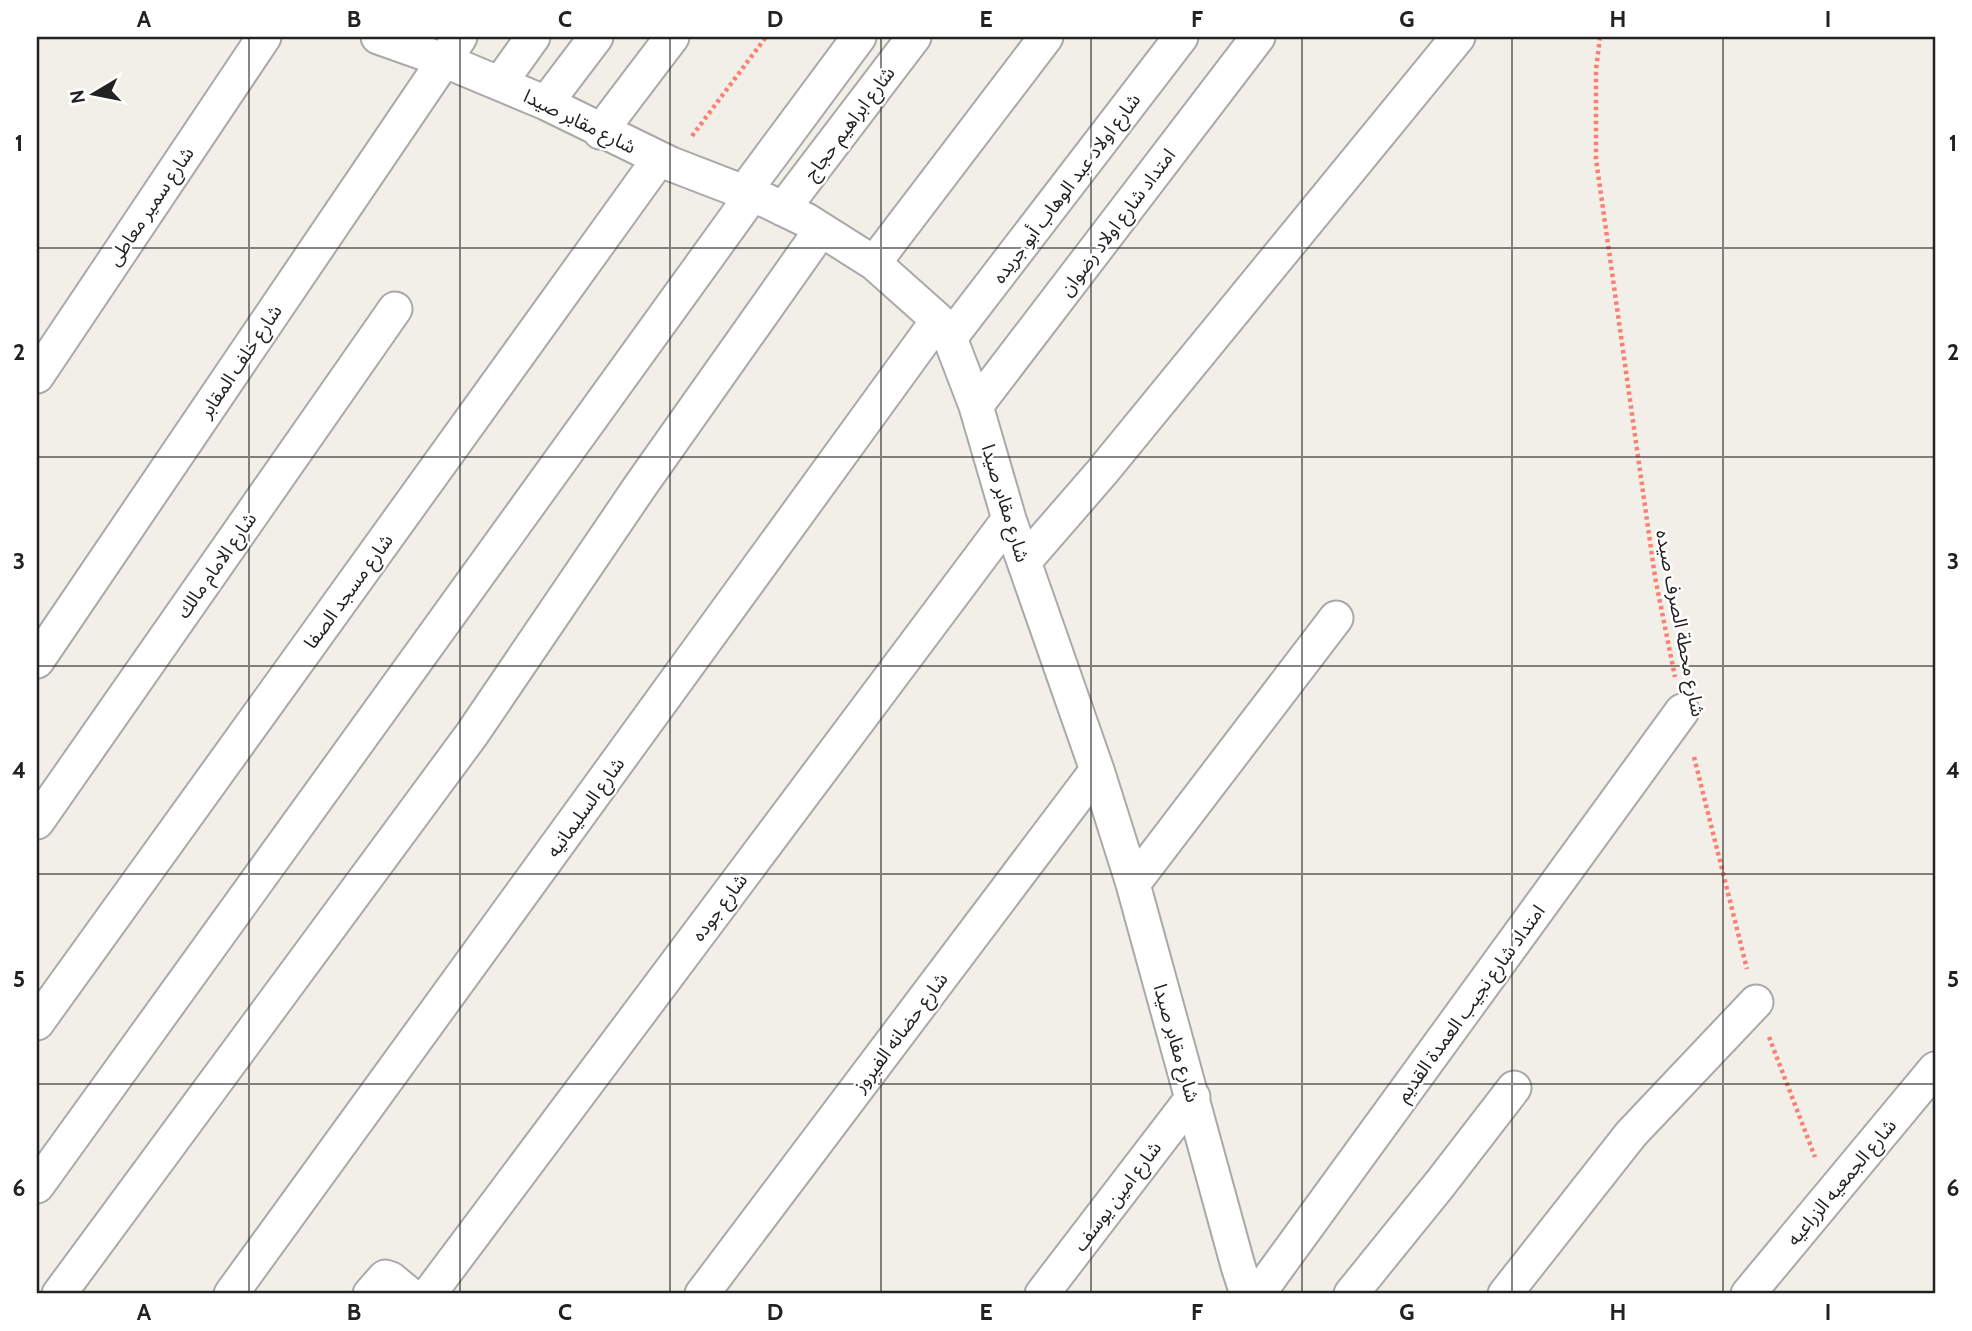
<svg xmlns="http://www.w3.org/2000/svg" width="1972" height="1331" viewBox="0 0 1972 1331" font-family="Cabin,'Noto Sans Arabic',sans-serif">
<style>
.lines{fill:none;stroke-linecap:round;stroke-linejoin:round}
.minor-casing{stroke:#a9a9a9;stroke-width:37}
.path{stroke:#fa8072;stroke-width:4.5;stroke-dasharray:3.5 3.5;stroke-linecap:butt}
.minor{stroke:#fff;stroke-width:33}
.grid{fill:none;stroke:#222;stroke-width:2;stroke-opacity:0.55}
.labels{text-anchor:middle;stroke-width:5;stroke-linejoin:round;paint-order:stroke}
.street-label{font-size:19px;fill:#222;stroke:#fff}
.neatline{fill:none;stroke:#222;stroke-width:2.5}
.grid-label{font-size:23px;text-anchor:middle;font-weight:bold;fill:#222}
</style>
<rect width="100%" height="100%" fill="#f2efe9"/>
<g class="lines">
<!-- minor casing -->
<g class="minor-casing">
<path id="minor" d="M 378,37 L 443,60 L 546,103 L 671,164 L 767,201 L 806,220 L 874,263 L 938,320 L 950,338 L 976,406 L 1009,519 L 1097,770 L 1133,884 L 1238,1266 L 1247,1294
M 500,83 L 533,37
M 546,103 L 596,37
M 600,132 L 672,37
M 744,192 L 859,37
M 783,209 L 914,37
M 874,263 L 1046,37
M 950,338 L 1181,37
M 37,376 L 264,37
M 976,406 L 1258,37
M 1024,562 L 1102,472 L 1458,37
M 37,661 L 460,37
M 37,822 L 395,309
M 1133,884 L 1336,618
M 37,1023 L 659,159
M 37,1186 L 752,195
M 59,1294 L 472,734 L 641,485 L 821,230
M 231,1294 L 938,320
M 370,1294 L 385,1277 L 391,1279 L 409,1294
M 429,1294 L 1009,519
M 702,1294 L 1097,770
M 1042,1294 L 1193,1097
M 1258,1294 L 1682,711
M 1351,1294 L 1440,1184 L 1514,1088
M 1505,1294 L 1631,1134 L 1756,1002
M 1748,1294 L 1935,1069"/>
</g>
<!-- path -->
<path class="path" d="M 1600,37 L 1596,70 L 1596,159 L 1655,577 L 1675,677
M 692,136 L 766,37
M 1694,757 L 1747,969
M 1769,1037 L 1815,1157"/>
<!-- minor -->
<use href="#minor" class="minor"/>
</g>
<!-- grid -->
<path class="grid" d="M 249,37 L 249,1294M 460,37 L 460,1294M 670,37 L 670,1294M 881,37 L 881,1294M 1091,37 L 1091,1294M 1302,37 L 1302,1294M 1512,37 L 1512,1294M 1723,37 L 1723,1294M 37,248 L 1935,248M 37,457 L 1935,457M 37,666 L 1935,666M 37,874 L 1935,874M 37,1084 L 1935,1084"/>
<g class="labels">
<!-- street labels -->
<g class="street-label">
<text transform="translate(580 121) rotate(26)" y="7">شارع مقابر صيدا</text>
<text transform="translate(849 123) rotate(-53)" y="7">شارع ابراهيم حجاج</text>
<text transform="translate(1066 188) rotate(-53)" y="7">شارع اولاد عبد الوهاب أبو جريده</text>
<text transform="translate(150 206) rotate(-56)" y="7">شارع سمير معاطى</text>
<text transform="translate(1117 222) rotate(-53)" y="7">امتداد شارع اولاد رضوان</text>
<text transform="translate(240 361) rotate(-56)" y="7">شارع خلف المقابر</text>
<text transform="translate(1006 503) rotate(73)" y="7">شارع مقابر صيدا</text>
<text transform="translate(216 565) rotate(-55)" y="7">شارع الامام مالك</text>
<text transform="translate(348 591) rotate(-54)" y="7">شارع مسجد الصفا</text>
<text transform="translate(1681 623) rotate(79)" y="7">شارع محطة الصرف صيده</text>
<text transform="translate(585 807) rotate(-54)" y="7">شارع السليمانيه</text>
<text transform="translate(719 907) rotate(-53)" y="7">شارع جوده</text>
<text transform="translate(1470 1003) rotate(-54)" y="7">امتداد شارع نجيب العمدة القديم</text>
<text transform="translate(900 1032) rotate(-53)" y="7">شارع حضانه الفيروز</text>
<text transform="translate(1177 1043) rotate(74)" y="7">شارع مقابر صيدا</text>
<text transform="translate(1841 1182) rotate(-50)" y="7">شارع الجمعيه الزراعيه</text>
<text transform="translate(1117 1196) rotate(-53)" y="7">شارع امين يوسف</text>
</g>
</g>
<!-- border -->
<rect width="1972" height="1331" fill="none" stroke="#ffffff" stroke-width="77"/>
<!-- north arrow -->
<g transform="translate(94 94) rotate(260)" stroke="#ffffff" stroke-width="5" paint-order="stroke">
<path d="M0-5L12 26L0 18L-12 26Z" fill="#222222"/>
<text y="-10" font-size="19" font-weight="bold" text-anchor="middle" fill="#222222">N</text>
</g>
<rect x="38" y="38" width="1896" height="1254" class="neatline"/>
<g class="grid-label">
<text x="144" y="27">A</text>
<text x="354" y="27">B</text>
<text x="565" y="27">C</text>
<text x="775" y="27">D</text>
<text x="986" y="27">E</text>
<text x="1197" y="27">F</text>
<text x="1407" y="27">G</text>
<text x="1618" y="27">H</text>
<text x="1828" y="27">I</text>
<text x="19" y="151">1</text>
<text x="1953" y="151">1</text>
<text x="19" y="360">2</text>
<text x="1953" y="360">2</text>
<text x="19" y="569">3</text>
<text x="1953" y="569">3</text>
<text x="19" y="778">4</text>
<text x="1953" y="778">4</text>
<text x="19" y="987">5</text>
<text x="1953" y="987">5</text>
<text x="19" y="1196">6</text>
<text x="1953" y="1196">6</text>
<text x="144" y="1320">A</text>
<text x="354" y="1320">B</text>
<text x="565" y="1320">C</text>
<text x="775" y="1320">D</text>
<text x="986" y="1320">E</text>
<text x="1197" y="1320">F</text>
<text x="1407" y="1320">G</text>
<text x="1618" y="1320">H</text>
<text x="1828" y="1320">I</text>
</g>
</svg>
